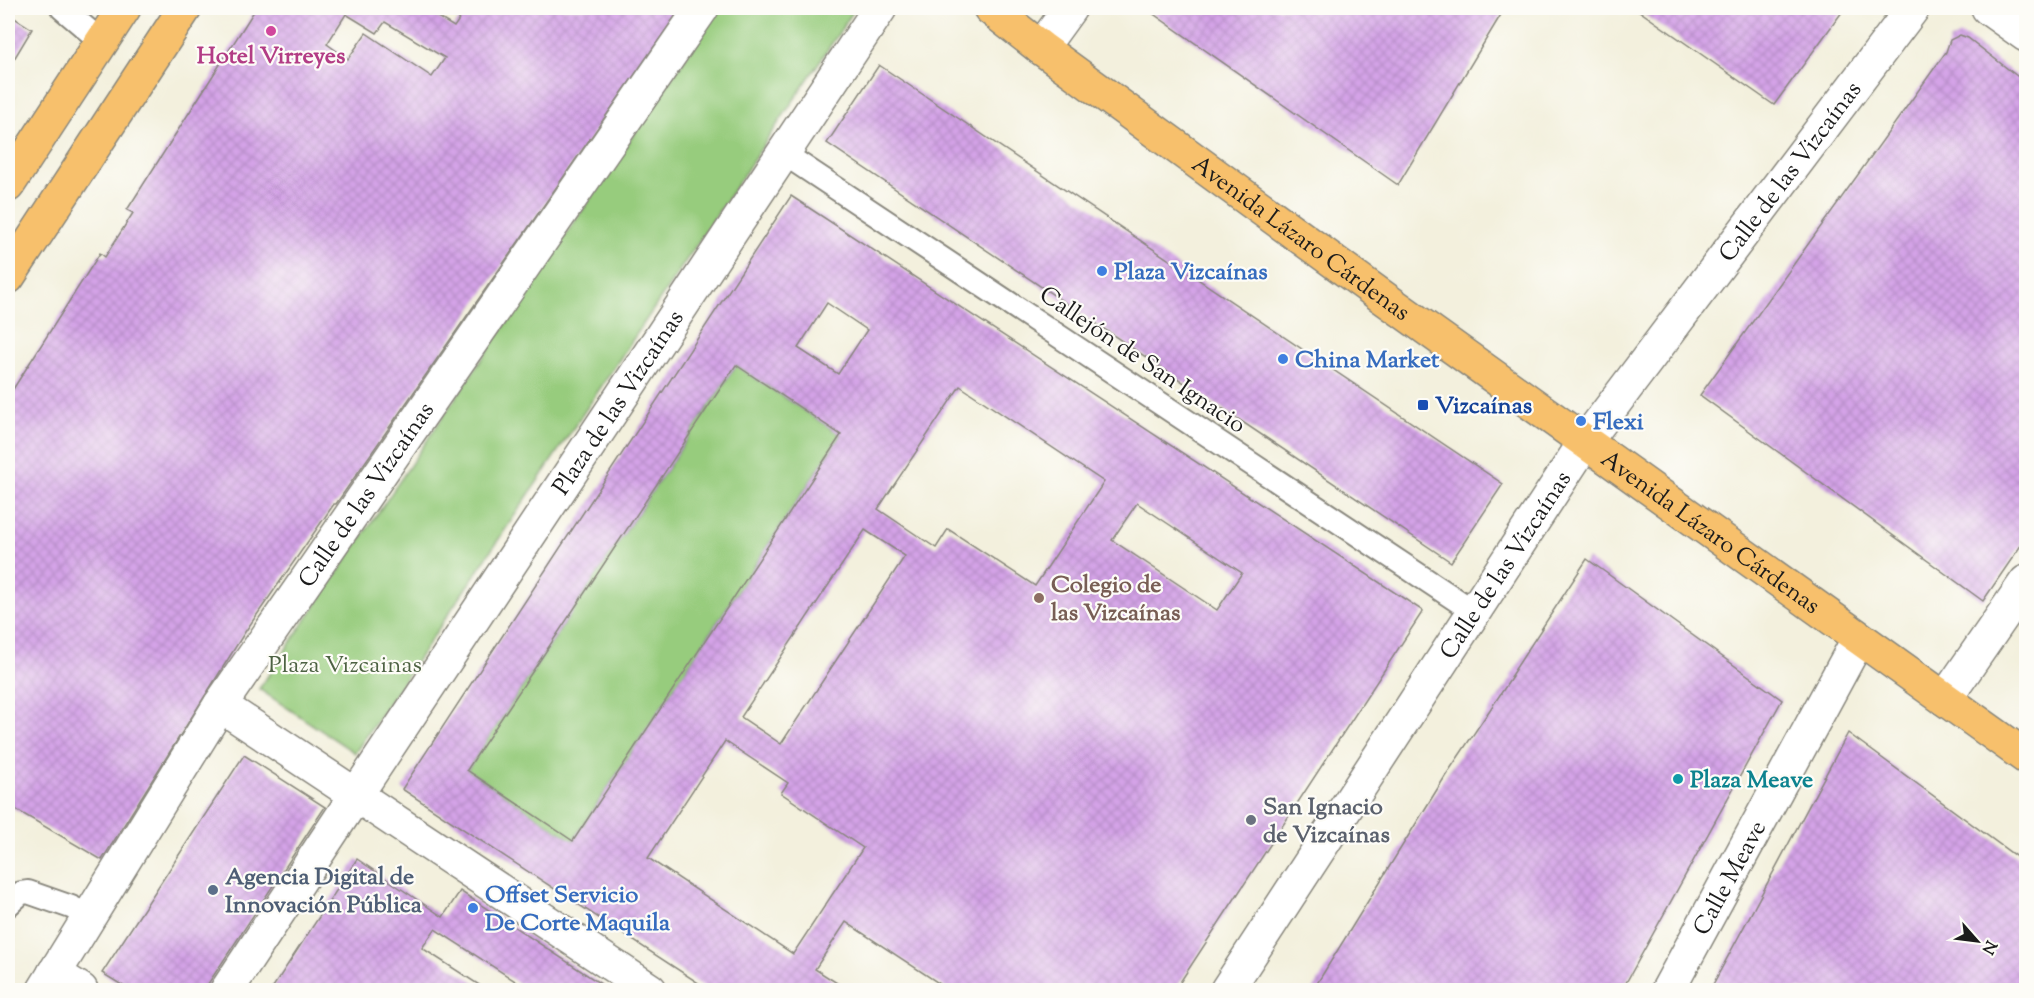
<svg xmlns="http://www.w3.org/2000/svg" width="2034" height="998" viewBox="0 0 2034 998" font-family="'Sorts Mill Goudy',serif">
<style>
.park{fill:#97cc7d;stroke:#5a744c;stroke-width:1.5}
.building{fill:url(#building-cross-hatch);fill-rule:evenodd}
.lines{fill:none;stroke-linecap:round;stroke-linejoin:round}
.service-casing{stroke:#88867c;stroke-width:26}
.pedestrian-casing{stroke:#88867c;stroke-width:36}
.minor-casing{stroke:#88867c;stroke-width:36}
.primary-casing{stroke:#88867c;stroke-width:36}
.service{stroke:#fff;stroke-width:22}
.pedestrian{stroke:#fff;stroke-width:33}
.minor{stroke:#fff;stroke-width:33}
.primary{stroke:#f7c06c;stroke-width:33}
.hotel-dot{fill:#d1479c;stroke:#fdfcf7;stroke-width:2}
.shop-dot{fill:#3f7fe0;stroke:#fdfcf7;stroke-width:2}
.transit-dot{fill:#1a4fb4;stroke:#fdfcf7;stroke-width:2}
.education-dot{fill:#8d6e63;stroke:#fdfcf7;stroke-width:2}
.culture-dot{fill:#0f9aa8;stroke:#fdfcf7;stroke-width:2}
.worship-dot{fill:#6b7280;stroke:#fdfcf7;stroke-width:2}
.service-dot{fill:#5c6f8a;stroke:#fdfcf7;stroke-width:2}
.labels{text-anchor:middle;stroke-width:4.5;stroke-linejoin:round;paint-order:stroke}
.hotel-label{font-size:24px;font-weight:bold;fill:#b23c85;stroke:#fdfcf7}
.street-label{font-size:24px;fill:#1c1c1c;stroke:#fdfcf7}
.shop-label{font-size:24px;font-weight:bold;fill:#366cbe;stroke:#fdfcf7;text-anchor:start}
.transit-label{font-size:24px;font-weight:bold;fill:#164399;stroke:#fdfcf7;text-anchor:start}
.education-label{font-size:24px;font-weight:bold;fill:#785e54;stroke:#fdfcf7;text-anchor:start}
.park-label{font-size:24px;fill:#4d6243;stroke:#fdfcf7}
.culture-label{font-size:24px;font-weight:bold;fill:#0d838f;stroke:#fdfcf7;text-anchor:start}
.worship-label{font-size:24px;font-weight:bold;fill:#5b616d;stroke:#fdfcf7;text-anchor:start}
.service-label{font-size:24px;font-weight:bold;fill:#4e5e75;stroke:#fdfcf7;text-anchor:start}
</style>
<defs>
<pattern id="building-cross-hatch" width="8" height="8" patternUnits="userSpaceOnUse" patternTransform="scale(1.5)"><rect width="8" height="8" fill="#d4a3e7"/><path d="M0 0l8 8M0 8l8-8" fill="none" stroke="#b58cc6"/></pattern>
</defs>
<rect width="100%" height="100%" fill="#fdfcf7"/>
<filter id="ink" filterUnits="userSpaceOnUse"><feTurbulence type="fractalNoise" baseFrequency=".0167" numOctaves="2"/><feDisplacementMap in="SourceGraphic" scale="12" xChannelSelector="R" yChannelSelector="G"/><feConvolveMatrix kernelMatrix="1 2 1 2 8 2 1 2 1" color-interpolation-filters="sRGB"/></filter>
<filter id="wash" filterUnits="userSpaceOnUse"><feTurbulence type="fractalNoise" baseFrequency=".008" numOctaves="4" result="noise"/><feDisplacementMap in="SourceGraphic" scale="24" xChannelSelector="R" yChannelSelector="G"/><feGaussianBlur stdDeviation="1.35" result="paint"/><feColorMatrix in="noise" values="0 0 0 0 0 0 0 0 0 0 0 0 0 0 0 0 0 1.4 0 .05"/><feComposite in="paint" operator="in"/></filter>
<g filter="url(#wash)">
<rect width="100%" height="100%" fill="#f3f0dd"/>
<!-- park -->
<path class="park" d="M 719,8 L 846,8 L 853,12 L 355,753 L 259,689 Z
M 736,365 L 841,435 L 573,841 L 467,770 Z"/>
<g id="blocks">
<!-- building -->
<path class="building" d="M 256,8 L 428,8 L 426,10 L 454,27 L 467,8 L 681,8 L 336,504 L 334,504 L 245,632 L 102,860 L 8,805 L 8,397 L 100,253 L 105,257 L 133,213 L 127,210 ZM 346,14 L 377,33 L 385,22 L 445,58 L 432,77 L 366,33 L 348,59 L 327,44 Z
M 1145,8 L 1505,8 L 1398,185 Z
M 1635,8 L 1845,8 L 1774,105 Z
M 8,14 L 32,29 L 8,69 Z
M 1960,35 L 1968,38 L 2026,83 L 2026,538 L 1983,601 L 1700,395 L 1946,52 L 1950,40 Z
M 879,65 L 1503,484 L 1451,562 L 827,143 Z
M 791,196 L 1423,611 L 1175,990 L 949,990 L 846,922 L 815,969 L 848,990 L 709,990 L 402,789 ZM 827,303 L 867,330 L 838,374 L 798,348 ZM 736,365 L 841,435 L 573,841 L 467,770 ZM 960,386 L 1104,482 L 1035,586 L 948,529 L 936,548 L 878,509 ZM 1137,503 L 1242,573 L 1217,610 L 1112,540 ZM 865,530 L 905,556 L 781,744 L 741,717 ZM 725,741 L 788,783 L 781,793 L 863,848 L 793,954 L 648,858 Z
M 1587,559 L 1782,700 L 1622,990 L 1313,990 L 1446,775 L 1512,677 L 1510,677 Z
M 1848,733 L 2026,864 L 2026,990 L 1710,990 Z
M 244,755 L 325,807 L 204,990 L 130,990 L 102,973 Z
M 357,859 L 443,917 L 460,891 L 610,990 L 529,990 L 435,929 L 422,948 L 487,990 L 271,990 Z"/>
</g>
</g>
<g filter="url(#ink)">
<use href="#blocks" fill-opacity="0" stroke="#88867c" stroke-width="1.5"/>
<g class="lines">
<!-- service casing -->
<g class="service-casing">
<path id="service" d="M 62,8 L 102,42
M 783,153 L 1473,611
M 8,905 L 21,893 L 28,892 L 71,907 L 90,916"/>
</g>
<!-- pedestrian casing -->
<g class="pedestrian-casing">
<g id="pedestrian">
<path d="M 220,705 L 508,896"/>
<path id="s1" d="M 356,795 L 880,8"/>
</g>
</g>
<!-- minor casing -->
<g class="minor-casing">
<g id="minor">
<path d="M 1988,8 L 2026,35"/>
<path d="M 1041,48 L 1070,8"/>
<path d="M 1945,699 L 2026,582"/>
<path d="M 508,896 L 650,990"/>
<path d="M 54,973 L 81,990"/>
<path id="s2" d="M 44,990 L 220,705 L 702,8"/>
<path d="M 227,990 L 356,795"/>
<path id="s3" d="M 1227,990 L 1585,442 L 1913,8"/>
<path id="s4" d="M 1668,990 L 1859,638"/>
</g>
</g>
<!-- primary casing -->
<g class="primary-casing">
<g id="primary">
<path id="s5" d="M 990,8 L 1041,48 L 1384,298 L 2026,757"/>
<path d="M 8,185 L 124,8"/>
<path d="M 8,277 L 185,8"/>
</g>
</g>
<!-- service -->
<use href="#service" class="service"/>
<!-- pedestrian -->
<use href="#pedestrian" class="pedestrian"/>
<!-- minor -->
<use href="#minor" class="minor"/>
<!-- primary -->
<use href="#primary" class="primary"/>
</g>
</g>
<!-- markers -->
<circle class="hotel-dot" cx="271" cy="31" r="6"/>
<g class="shop-dot">
<circle cx="1102" cy="271" r="6"/>
<circle cx="1283" cy="359" r="6"/>
<circle cx="1581" cy="421" r="6"/>
<circle cx="473" cy="908" r="6"/>
</g>
<rect class="transit-dot" x="1417" y="399" width="12" height="12" rx="3"/>
<circle class="education-dot" cx="1039" cy="598" r="6"/>
<circle class="culture-dot" cx="1678" cy="779" r="6"/>
<circle class="worship-dot" cx="1251" cy="820" r="6"/>
<circle class="service-dot" cx="213" cy="890" r="6"/>
<g class="labels">
<!-- hotel labels -->
<g class="hotel-label">
<text x="271" y="63">Hotel Virreyes</text>
</g>
<!-- street labels -->
<g class="street-label">
<text dy="8" stroke="none"><textPath href="#s3" startOffset="994">Calle de las Vizcaínas</textPath></text>
<text dy="8" stroke="none"><textPath href="#s5" startOffset="387">Avenida Lázaro Cárdenas</textPath></text>
<text transform="translate(1143 359) rotate(34)" y="8">Callejón de San Ignacio</text>
<text dy="8" stroke="none"><textPath href="#s1" startOffset="472">Plaza de las Vizcaínas</textPath></text>
<text dy="8" stroke="none"><textPath href="#s2" startOffset="591">Calle de las Vizcaínas</textPath></text>
<text dy="8" stroke="none"><textPath href="#s5" startOffset="891">Avenida Lázaro Cárdenas</textPath></text>
<text dy="8" stroke="none"><textPath href="#s3" startOffset="508">Calle de las Vizcaínas</textPath></text>
<text dy="8" stroke="none"><textPath href="#s4" startOffset="128">Calle Meave</textPath></text>
</g>
<!-- shop labels -->
<g class="shop-label">
<text x="1114" y="279">Plaza Vizcaínas</text>
<text x="1295" y="367">China Market</text>
<text x="1593" y="429">Flexi</text>
<text x="485" y="902">Offset Servicio<tspan x="485" dy="28">De Corte Maquila</tspan></text>
</g>
<!-- transit labels -->
<g class="transit-label">
<text x="1435" y="413">Vizcaínas</text>
</g>
<!-- education labels -->
<g class="education-label">
<text x="1051" y="592">Colegio de<tspan x="1051" dy="28">las Vizcaínas</tspan></text>
</g>
<!-- park labels -->
<g class="park-label">
<text x="345" y="672">Plaza Vizcainas</text>
</g>
<!-- culture labels -->
<g class="culture-label">
<text x="1690" y="787">Plaza Meave</text>
</g>
<!-- worship labels -->
<g class="worship-label">
<text x="1263" y="814">San Ignacio<tspan x="1263" dy="28">de Vizcaínas</tspan></text>
</g>
<!-- service labels -->
<g class="service-label">
<text x="225" y="884">Agencia Digital de<tspan x="225" dy="28">Innovación Pública</tspan></text>
</g>
</g>
<!-- margin -->
<rect width="2034" height="998" fill="none" stroke="#fdfcf7" stroke-width="30"/>
<!-- north arrow -->
<g transform="translate(1977 941) rotate(118)" stroke="#fdfcf7" stroke-width="4.5" paint-order="stroke">
<path d="M0-4.5L10 22L0 15L-10 22Z" fill="#1c1c1c"/>
<text y="-9" font-size="16" font-weight="bold" text-anchor="middle" fill="#1c1c1c">N</text>
</g>
</svg>
